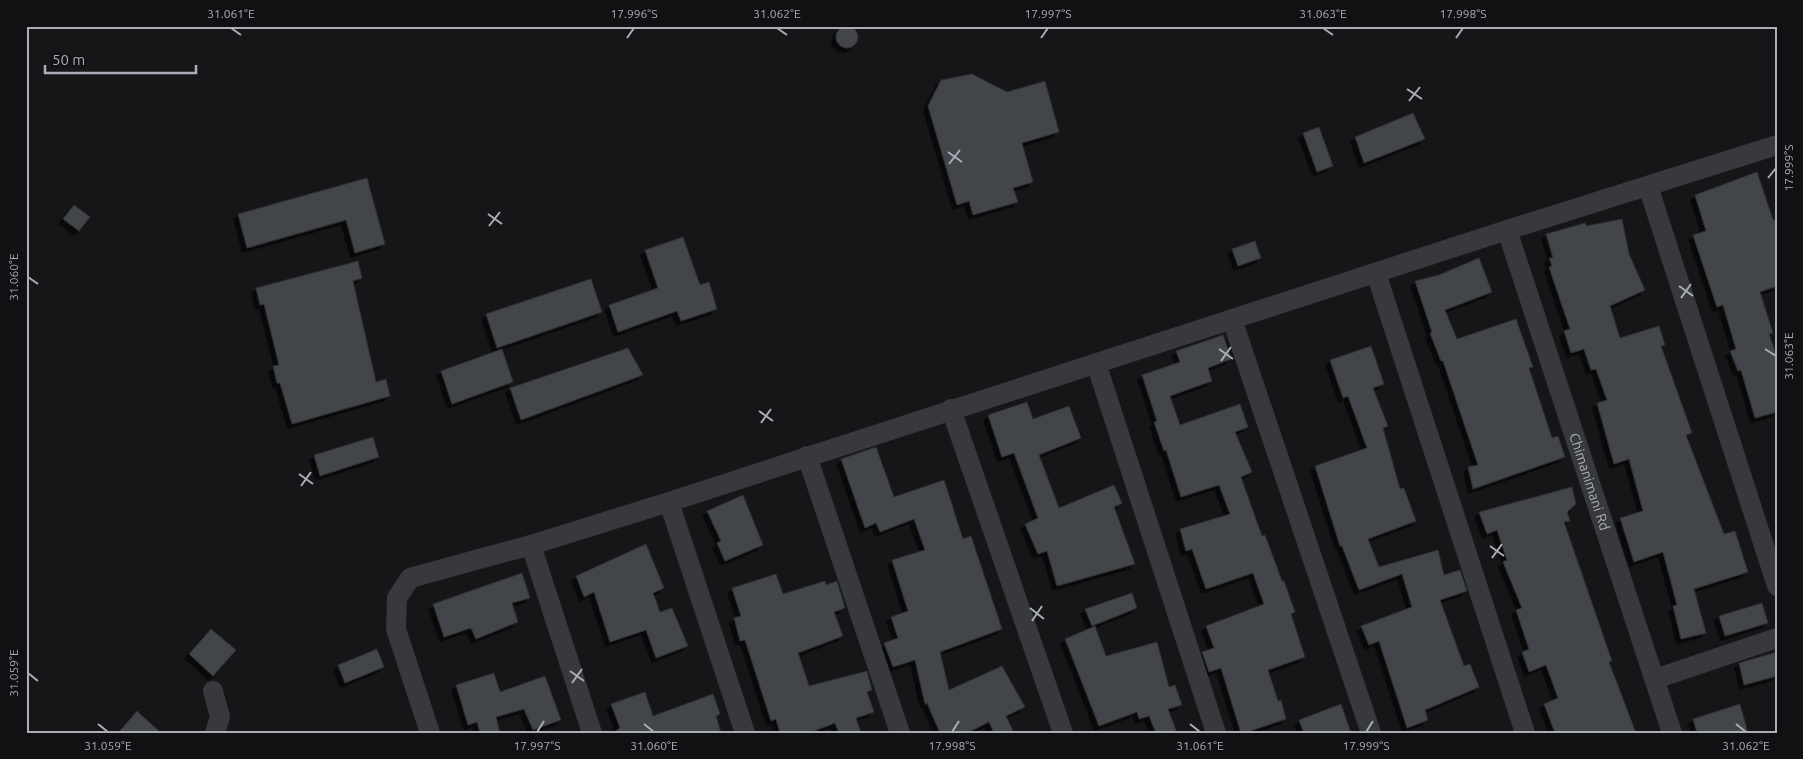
<svg xmlns="http://www.w3.org/2000/svg" width="1803" height="759" viewBox="0 0 1803 759" font-family="Ubuntu,sans-serif">
<style>
.building{fill:#434448;stroke:#303034;filter:url(#shadow)}
.lines{fill:none;stroke-linecap:round;stroke-linejoin:round}
.minor{stroke:#37393d;stroke-width:20}
.ticks{fill:none;stroke:#a9aeb7;stroke-width:2}
.labels{text-anchor:middle;stroke-width:4;stroke-linejoin:round;paint-order:stroke}
.street-label{font-size:14px;fill:#a9aeb7;stroke:#111113}
.neatline{fill:none;stroke:#a9aeb7;stroke-width:2}
.ticks-label{font-size:12px;text-anchor:middle;fill:#a9aeb7}
</style>
<defs>
<filter id="shadow"><feDropShadow dx="-4.5" dy="4.5" stdDeviation="0" flood-color="#0009"/></filter>
</defs>
<rect width="100%" height="100%" fill="#161618"/>
<!-- building -->
<path class="building" d="M836 37a11 11 0 1 1 22 0a11 11 0 1 1-22 0Z
M 972,74 L 1007,92 L 1045,81 L 1059,132 L 1022,143 L 1033,182 L 1013,188 L 1018,202 L 973,215 L 969,201 L 957,205 L 928,106 L 941,80 Z
M 1413,113 L 1425,139 L 1364,163 L 1355,137 Z
M 1319,127 L 1333,166 L 1317,172 L 1303,133 Z
M 1757,172 L 1773,220 L 1777,219 L 1777,286 L 1760,292 L 1773,333 L 1769,334 L 1777,357 L 1777,412 L 1755,418 L 1741,370 L 1738,371 L 1730,351 L 1736,349 L 1723,305 L 1717,307 L 1693,235 L 1706,231 L 1695,195 Z
M 367,178 L 385,244 L 355,253 L 346,220 L 247,248 L 238,214 Z
M 74,205 L 90,217 L 79,231 L 63,219 Z
M 1622,219 L 1629,254 L 1645,290 L 1610,306 L 1620,338 L 1659,326 L 1665,345 L 1661,346 L 1692,433 L 1686,435 L 1724,534 L 1735,531 L 1748,572 L 1694,589 L 1706,633 L 1681,639 L 1673,606 L 1677,605 L 1663,552 L 1634,562 L 1620,518 L 1643,511 L 1629,459 L 1614,464 L 1597,403 L 1607,400 L 1596,369 L 1591,370 L 1584,349 L 1571,353 L 1564,331 L 1570,329 L 1549,267 L 1552,266 L 1549,258 L 1553,258 L 1546,234 L 1585,223 L 1586,226 Z
M 683,237 L 700,285 L 709,282 L 717,309 L 681,321 L 677,311 L 618,332 L 609,305 L 658,288 L 645,250 Z
M 1255,241 L 1261,258 L 1238,266 L 1232,249 Z
M 1479,258 L 1492,292 L 1445,310 L 1457,339 L 1516,319 L 1533,367 L 1529,368 L 1552,438 L 1558,436 L 1565,457 L 1473,489 L 1468,467 L 1478,465 L 1443,361 L 1441,361 L 1430,333 L 1432,332 L 1415,281 L 1439,275 Z
M 358,261 L 362,278 L 353,281 L 376,382 L 386,379 L 390,396 L 292,424 L 280,383 L 277,383 L 273,366 L 279,365 L 264,304 L 260,305 L 256,288 Z
M 591,279 L 602,312 L 497,348 L 486,314 Z
M 1223,335 L 1231,359 L 1208,368 L 1212,381 L 1170,396 L 1180,425 L 1240,404 L 1248,427 L 1235,432 L 1252,472 L 1241,477 L 1262,536 L 1265,535 L 1282,581 L 1284,581 L 1295,612 L 1291,614 L 1305,657 L 1268,670 L 1278,701 L 1281,700 L 1286,719 L 1244,733 L 1241,733 L 1221,668 L 1209,672 L 1202,652 L 1214,648 L 1206,626 L 1264,604 L 1253,573 L 1206,589 L 1192,549 L 1186,551 L 1180,529 L 1230,514 L 1219,485 L 1181,497 L 1166,450 L 1164,451 L 1154,422 L 1157,421 L 1142,375 L 1180,362 L 1176,351 Z
M 1371,346 L 1384,384 L 1373,388 L 1388,426 L 1383,428 L 1400,489 L 1404,488 L 1416,521 L 1368,539 L 1379,567 L 1438,550 L 1444,575 L 1460,570 L 1467,591 L 1440,600 L 1464,666 L 1470,664 L 1479,687 L 1425,710 L 1428,720 L 1407,728 L 1379,641 L 1369,645 L 1361,626 L 1412,607 L 1402,574 L 1359,590 L 1342,546 L 1340,546 L 1315,466 L 1367,448 L 1348,396 L 1343,398 L 1330,360 Z
M 628,348 L 643,375 L 521,420 L 510,388 Z
M 502,349 L 513,382 L 452,404 L 441,371 Z
M 1027,402 L 1033,419 L 1069,406 L 1081,438 L 1039,455 L 1059,508 L 1114,485 L 1122,503 L 1114,507 L 1135,564 L 1057,586 L 1047,551 L 1038,554 L 1025,524 L 1038,518 L 1014,453 L 1002,457 L 988,415 Z
M 373,437 L 379,457 L 320,476 L 314,455 Z
M 876,447 L 894,497 L 944,480 L 963,539 L 971,536 L 1002,629 L 940,652 L 949,690 L 1002,666 L 1025,707 L 1006,716 L 1014,733 L 994,733 L 989,722 L 967,733 L 940,733 L 927,703 L 925,704 L 915,660 L 893,667 L 884,643 L 898,638 L 891,617 L 908,611 L 892,560 L 925,550 L 914,519 L 880,532 L 876,523 L 865,528 L 841,459 Z
M 1572,487 L 1576,504 L 1567,512 L 1570,521 L 1564,522 L 1612,661 L 1609,662 L 1636,733 L 1555,733 L 1544,704 L 1558,698 L 1546,665 L 1529,672 L 1522,652 L 1529,649 L 1516,610 L 1522,608 L 1503,562 L 1507,560 L 1497,530 L 1487,534 L 1479,512 Z
M 743,495 L 763,545 L 725,561 L 717,543 L 721,541 L 707,511 Z
M 646,544 L 664,588 L 653,593 L 660,612 L 672,608 L 688,646 L 656,658 L 646,630 L 610,642 L 594,592 L 584,597 L 576,576 Z
M 522,573 L 530,598 L 512,603 L 518,622 L 476,639 L 471,628 L 444,637 L 433,604 Z
M 776,574 L 783,594 L 825,581 L 826,585 L 837,581 L 845,608 L 834,612 L 843,636 L 798,653 L 809,686 L 867,671 L 872,690 L 867,692 L 874,712 L 856,718 L 861,733 L 839,733 L 835,723 L 809,733 L 780,733 L 776,719 L 771,721 L 745,640 L 740,641 L 734,618 L 741,616 L 732,588 Z
M 1132,593 L 1137,608 L 1092,626 L 1085,609 Z
M 1762,603 L 1768,623 L 1725,636 L 1719,616 Z
M 1095,626 L 1106,656 L 1157,642 L 1169,687 L 1175,685 L 1182,705 L 1168,709 L 1177,733 L 1156,733 L 1149,716 L 1139,719 L 1137,712 L 1099,726 L 1065,639 Z
M 211,629 L 236,650 L 213,676 L 189,654 Z
M 377,649 L 384,667 L 345,683 L 338,665 Z
M 1777,652 L 1777,676 L 1744,685 L 1739,663 Z
M 494,673 L 500,692 L 545,676 L 561,720 L 533,730 L 524,709 L 496,717 L 500,733 L 480,733 L 477,722 L 468,725 L 456,685 Z
M 645,692 L 653,716 L 713,694 L 720,714 L 716,716 L 721,733 L 613,733 L 620,728 L 611,704 Z
M 1341,704 L 1351,733 L 1304,733 L 1299,720 Z
M 1740,704 L 1748,733 L 1697,733 L 1693,719 Z
M 137,711 L 161,733 L 118,733 Z"/>
<g class="lines">
<!-- minor -->
<g class="minor">
<path d="M 1648,186 L 1777,586"/>
<path id="s1" d="M 1507,230 L 1672,733"/>
<path d="M 1376,273 L 1525,733"/>
<path d="M 1232,319 L 1371,733"/>
<path d="M 1096,363 L 1216,733"/>
<path d="M 951,409 L 1063,733"/>
<path d="M 807,456 L 900,733"/>
<path d="M 669,502 L 745,733"/>
<path d="M 531,545 L 592,733"/>
<path d="M 1655,679 L 1777,638"/>
<path d="M 213,691 L 220,717 L 215,733"/>
<path d="M 430,733 L 396,629 L 397,598 L 410,578 L 531,545 L 669,502 L 1507,230 L 1777,145"/>
</g>
</g>
<!-- ticks -->
<path class="ticks" d="M 231,28 L 241,35M 777,28 L 787,35M 1323,28 L 1333,35M 627,38 L 634,28M 1041,38 L 1048,28M 1456,38 L 1463,28M 1407,89 L 1422,99M 1409,101 L 1420,87M 948,152 L 962,162M 949,164 L 960,150M 1768,178 L 1776,168M 488,214 L 502,224M 489,226 L 500,212M 28,277 L 38,284M 1679,286 L 1693,296M 1681,298 L 1691,284M 1219,349 L 1233,359M 1765,349 L 1776,356M 1221,361 L 1231,347M 759,411 L 773,421M 761,423 L 771,409M 299,474 L 313,484M 301,486 L 311,472M 1490,546 L 1504,556M 1492,558 L 1502,544M 1030,608 L 1044,619M 1032,621 L 1042,606M 570,671 L 584,681M 28,673 L 38,681M 572,683 L 582,669M 98,724 L 108,732M 644,724 L 654,732M 1190,724 L 1200,732M 1736,724 L 1746,732M 537,732 L 544,721M 952,732 L 959,721M 1366,732 L 1373,721"/>
<g class="labels">
<!-- street labels -->
<g class="street-label">
<text dy="5" stroke="none"><textPath href="#s1" startOffset="265">Chimanimani Rd</textPath></text>
</g>
</g>
<!-- border -->
<rect width="1803" height="759" fill="none" stroke="#111113" stroke-width="55"/>
<!-- scale -->
<path d="M45 65v8h151v-8" fill="none" stroke="#a9aeb7" stroke-width="2.5"/>
<text x="52" y="65" font-size="15" fill="#a9aeb7" stroke="#111113" stroke-width="4" paint-order="stroke">50 m</text>
<rect x="28" y="28" width="1748" height="704" class="neatline"/>
<g class="ticks-label">
<text x="231" y="18">31.061°E</text>
<text x="634" y="18">17.996°S</text>
<text x="777" y="18">31.062°E</text>
<text x="1048" y="18">17.997°S</text>
<text x="1323" y="18">31.063°E</text>
<text x="1463" y="18">17.998°S</text>
<text transform="translate(1789 168) rotate(-90)" y="4">17.999°S</text>
<text transform="translate(14 277) rotate(-90)" y="4">31.060°E</text>
<text transform="translate(1789 356) rotate(-90)" y="4">31.063°E</text>
<text transform="translate(14 673) rotate(-90)" y="4">31.059°E</text>
<text x="108" y="750">31.059°E</text>
<text x="537" y="750">17.997°S</text>
<text x="654" y="750">31.060°E</text>
<text x="952" y="750">17.998°S</text>
<text x="1200" y="750">31.061°E</text>
<text x="1366" y="750">17.999°S</text>
<text x="1746" y="750">31.062°E</text>
</g>
</svg>
